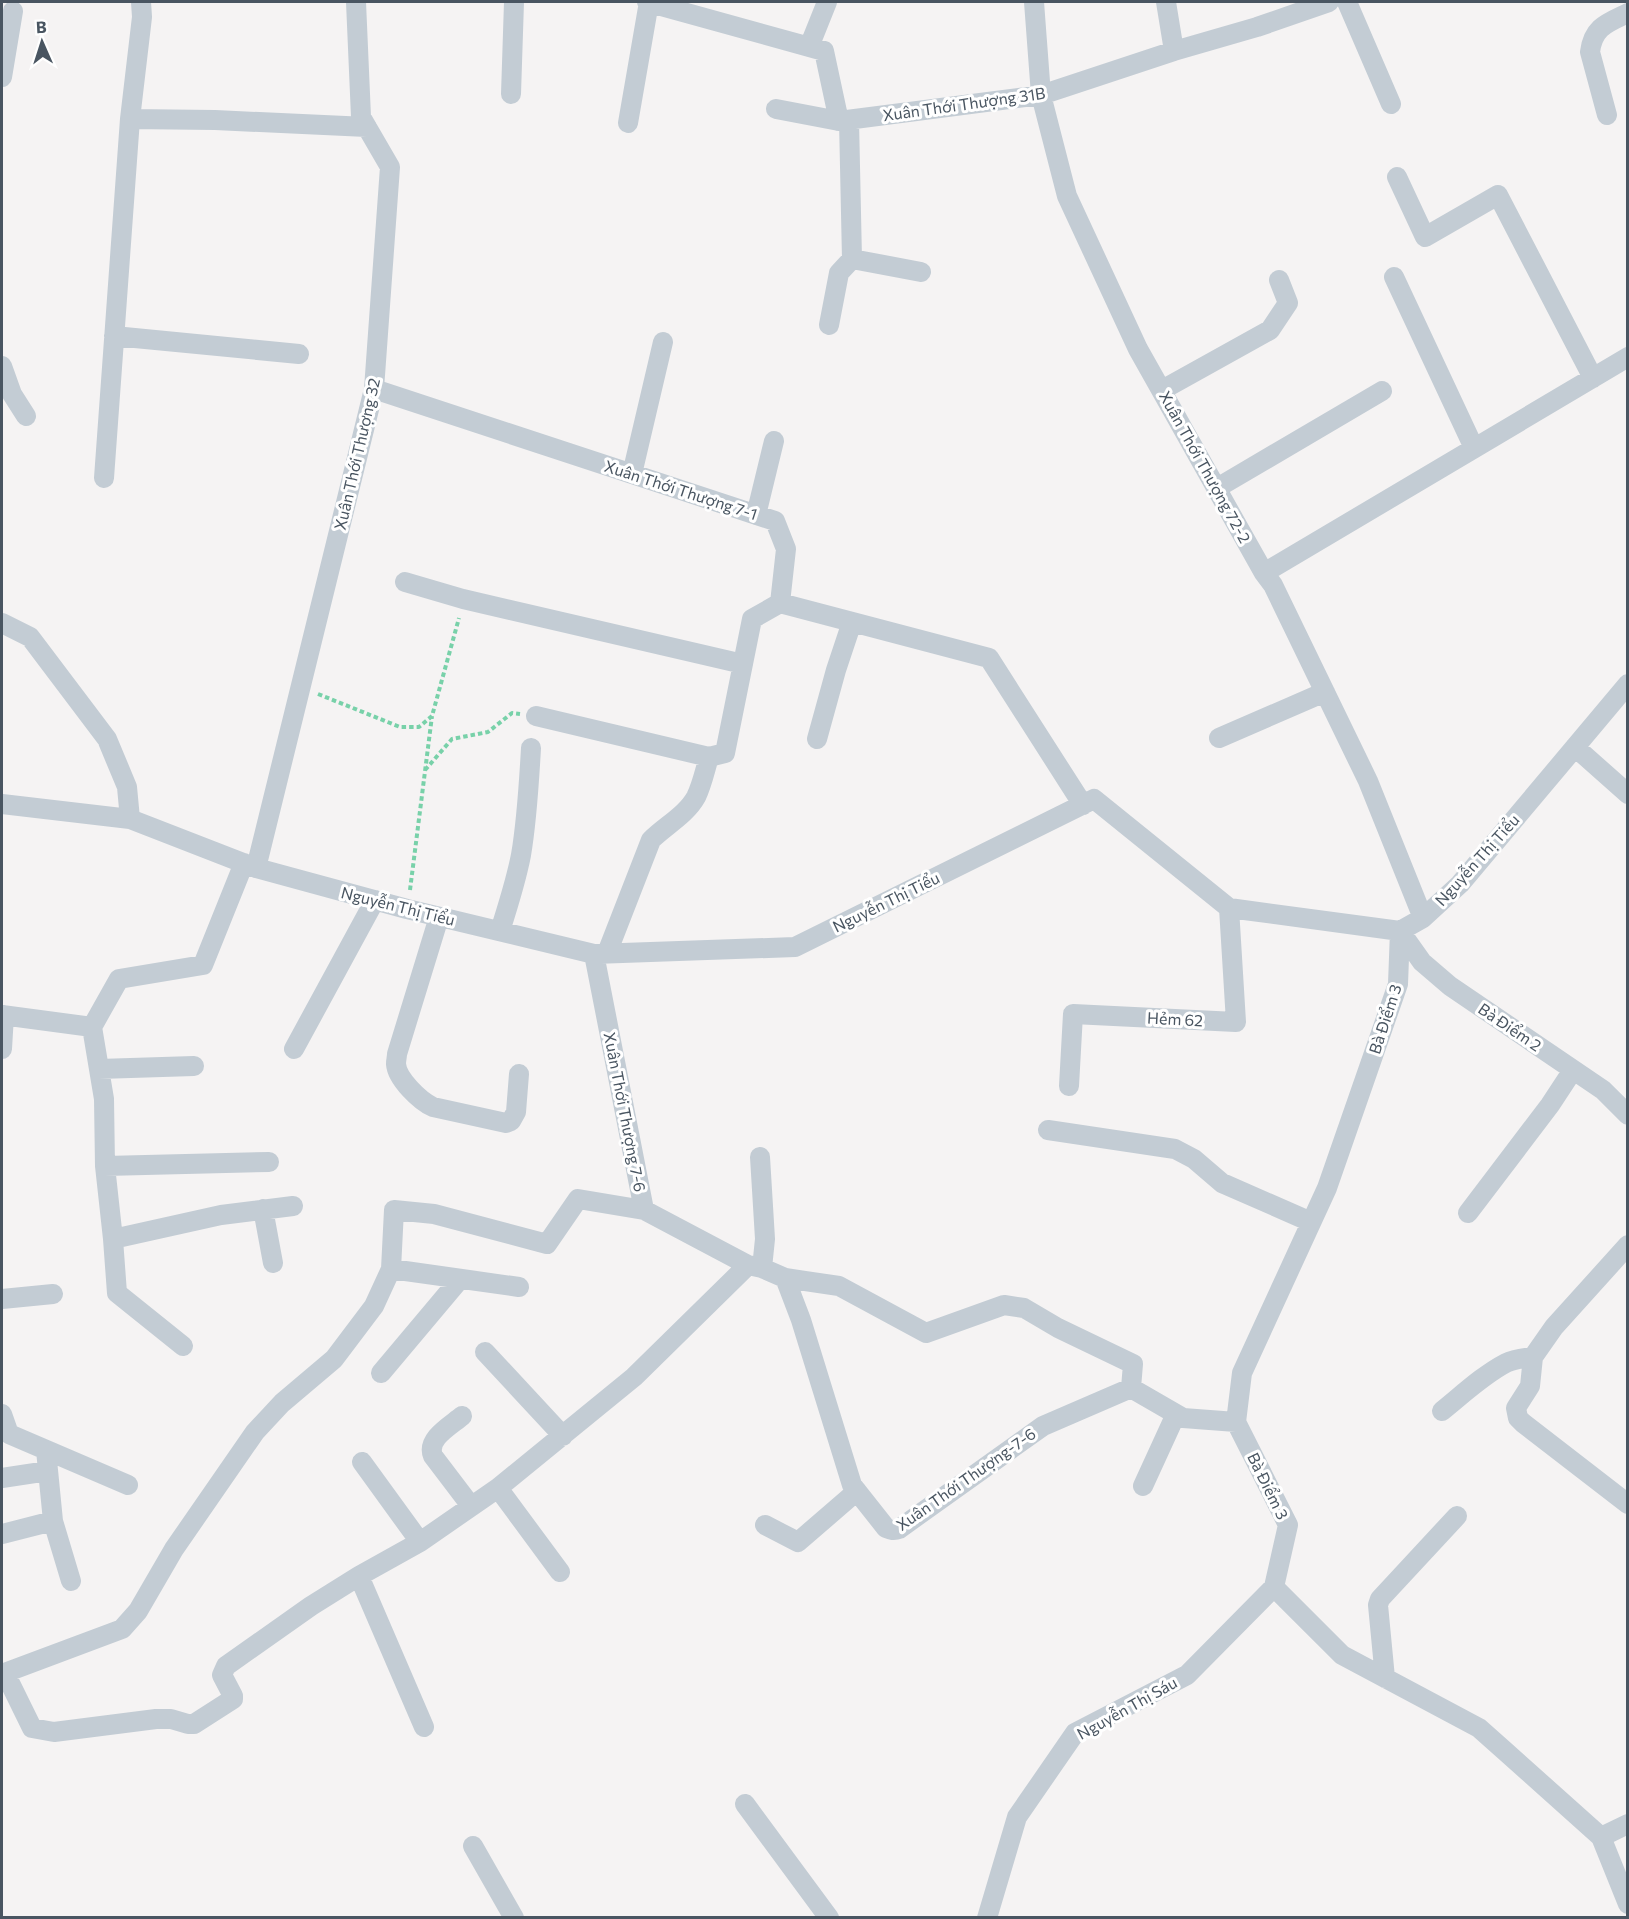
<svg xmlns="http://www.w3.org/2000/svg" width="1629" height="1919" viewBox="0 0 1629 1919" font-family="Commissioner,sans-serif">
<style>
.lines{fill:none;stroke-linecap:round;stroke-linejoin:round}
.path{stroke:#78d1a9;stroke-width:4;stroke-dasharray:4.5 3;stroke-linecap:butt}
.minor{stroke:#c3ccd4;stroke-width:20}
.labels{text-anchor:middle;stroke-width:6;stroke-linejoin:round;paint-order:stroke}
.street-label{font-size:16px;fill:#495561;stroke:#fff}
</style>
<rect width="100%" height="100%" fill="#f5f3f3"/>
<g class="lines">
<!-- path -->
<path class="path" d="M 318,694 L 400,727 L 419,727 L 432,716 L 459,618
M 425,770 L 452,739 L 488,732 L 512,713 L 520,714
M 410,890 L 432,716"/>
<!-- minor -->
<path class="minor" d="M 647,2 L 824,51 L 839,121 L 1041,95 L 1174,51 L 1257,27 L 1329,2
M 1034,2 L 1041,95 L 1067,196 L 1138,349 L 1264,573 L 1273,585 L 1368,781 L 1423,918
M 1166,2 L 1174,51
M 1347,2 L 1391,104
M 809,47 L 827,2
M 2,77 L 13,11
M 511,94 L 514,2
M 776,109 L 839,121
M 1607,115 L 1590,52 C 1593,27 1607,23 1628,13
M 130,119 L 142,17 L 141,2
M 849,120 L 852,259 L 921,272
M 628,123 L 649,2
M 1397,177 L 1425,237 L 1498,195 L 1593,378
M 1394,277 L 1474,448
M 829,325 L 839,273 L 852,259
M 114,336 L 299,354
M 2,366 L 12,394 L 26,416
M 374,389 L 775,521 L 786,549 L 780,603 L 989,658 L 1083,805
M 1162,390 L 1270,330 L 1288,303 L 1279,280
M 632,474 L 663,342
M 104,478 L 130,119 L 215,120 L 367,127
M 1217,488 L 1382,391
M 756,515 L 774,441
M 1264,573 L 1628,357
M 405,582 L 463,599 L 743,664
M 2,623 L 30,637 L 107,739 L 127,787 L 130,819
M 536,716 L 709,757 C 705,770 702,785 696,797 C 686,815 665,826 651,840 L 607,953
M 1219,738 L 1325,692
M 817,739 L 836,670 L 852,622
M 1575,747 L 1628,794
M 709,757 L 725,753 L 752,619 L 780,603
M 2,804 L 130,819 L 256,868 L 407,909 L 594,954 L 795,947 L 1094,799 L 1229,908 L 1400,931 L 1423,918 L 1460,884 L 1628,684
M 256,868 L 374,389 L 390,167 L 361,117 L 356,2
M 439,917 L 397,1054 C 397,1057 396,1060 396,1064 C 397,1079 420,1101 433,1107 L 506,1123 L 511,1121 L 516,1112 L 519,1074
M 500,931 C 508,906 516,881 521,855 C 527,820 529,784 531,748
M 1400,931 L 1422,962 L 1450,986 L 1603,1090 L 1628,1115
M 594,954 L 644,1210 L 748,1265 L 762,1268 L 785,1278 L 839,1286 L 926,1333 L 1004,1305 L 1024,1308 L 1058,1328 L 1133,1364 L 1131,1388
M 2,1015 L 92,1027 L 119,979 L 203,965 L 244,863
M 92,1027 L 104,1099 L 105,1166 L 113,1239 L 117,1293 L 183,1346
M 2,1049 L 4,1015
M 294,1049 L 375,900
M 99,1069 L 194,1066
M 1069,1086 L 1073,1014 L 1236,1022 L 1229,908
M 1048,1130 L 1175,1149 L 1194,1159 L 1222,1183 L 1311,1222
M 760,1157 L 765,1239 L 762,1268
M 105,1166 L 269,1162
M 263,1209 L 273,1263
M 1468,1213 L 1550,1105 L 1573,1070
M 113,1239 L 221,1215 L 293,1206
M 1628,1245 L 1554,1327 L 1533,1357 L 1530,1386 L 1516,1408 L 1518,1418 L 1523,1423 L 1628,1504
M 391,1269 L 519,1287
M 785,1278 L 801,1320 L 852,1485 L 886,1528 C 891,1530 894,1531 899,1529 L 1043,1426 L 1131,1388
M 2,1299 L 53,1294
M 485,1352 L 563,1436
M 381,1373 L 460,1279
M 1131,1388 L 1183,1418 L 1236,1422
M 1442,1411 C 1462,1395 1483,1375 1506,1363 C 1514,1359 1524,1358 1533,1357
M 2,1414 L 9,1434 L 128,1485
M 462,1416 C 450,1426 426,1439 433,1456 L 471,1506
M 46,1450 L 53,1521 L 71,1581
M 362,1462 L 420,1542
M 2,1478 L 48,1471
M 1143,1486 L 1176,1414
M 498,1488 L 560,1572
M 765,1525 L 798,1542 L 857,1491
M 2,1534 L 53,1521
M 359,1576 L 424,1727
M 1274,1587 L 1288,1525 L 1236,1422 L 1242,1373 L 1327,1188 L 1398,984 L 1400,931
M 1274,1587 L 1342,1655 L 1479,1728 L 1506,1752 L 1601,1837 L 1628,1904
M 5,1673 L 32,1728 L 54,1732 L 156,1719 L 171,1719 L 188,1724 L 194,1724 L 233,1699 L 233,1696 L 222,1675 L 226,1666 L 311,1606 L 359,1576 L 420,1542 L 498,1488 L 634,1377 L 748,1265
M 2,1674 L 122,1629 L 138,1611 L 174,1549 L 255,1432 L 282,1403 L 334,1359 L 374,1306 L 391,1269 L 394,1210 L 434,1214 L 547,1244 L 578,1199 L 644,1210
M 1385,1678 L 1378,1605 L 1380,1599 L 1457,1516
M 745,1804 L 829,1918
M 1601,1837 L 1628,1824
M 473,1846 L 514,1918
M 987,1918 L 1017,1817 L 1075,1733 L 1187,1675 L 1274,1587"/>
</g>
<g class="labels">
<!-- street labels -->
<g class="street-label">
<text transform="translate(964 104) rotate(-8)" y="6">Xuân Thới Thượng 31B</text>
<text transform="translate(357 454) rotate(-77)" y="6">Xuân Thới Thượng 32</text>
<text transform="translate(1205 467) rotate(61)" y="6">Xuân Thới Thượng 72-2</text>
<text transform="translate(681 490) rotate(18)" y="6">Xuân Thới Thượng 7-1</text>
<text transform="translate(1477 860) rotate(-48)" y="6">Nguyễn Thị Tiểu</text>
<text transform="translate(886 902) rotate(-26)" y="6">Nguyễn Thị Tiểu</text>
<text transform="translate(398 906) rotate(14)" y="6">Nguyễn Thị Tiểu</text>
<text transform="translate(1175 1019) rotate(3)" y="6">Hẻm 62</text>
<text transform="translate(1385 1019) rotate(-72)" y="6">Bà Điểm 3</text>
<text transform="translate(1510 1027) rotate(34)" y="6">Bà Điểm 2</text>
<text transform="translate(625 1112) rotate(79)" y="6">Xuân Thới Thượng 7-6</text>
<text transform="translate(966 1479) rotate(-35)" y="6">Xuân Thới Thượng-7-6</text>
<text transform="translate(1268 1486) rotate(64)" y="6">Bà Điểm 3</text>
<text transform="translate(1127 1708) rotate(-29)" y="6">Nguyễn Thị Sáu</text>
</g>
</g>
<!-- border -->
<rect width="1629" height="1919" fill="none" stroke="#495561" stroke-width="6"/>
<!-- north arrow -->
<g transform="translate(42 42) rotate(357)" stroke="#ffffff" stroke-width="4.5" paint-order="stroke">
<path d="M0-4.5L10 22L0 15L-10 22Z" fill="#495561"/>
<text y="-9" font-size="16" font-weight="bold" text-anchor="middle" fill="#495561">B</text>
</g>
</svg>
